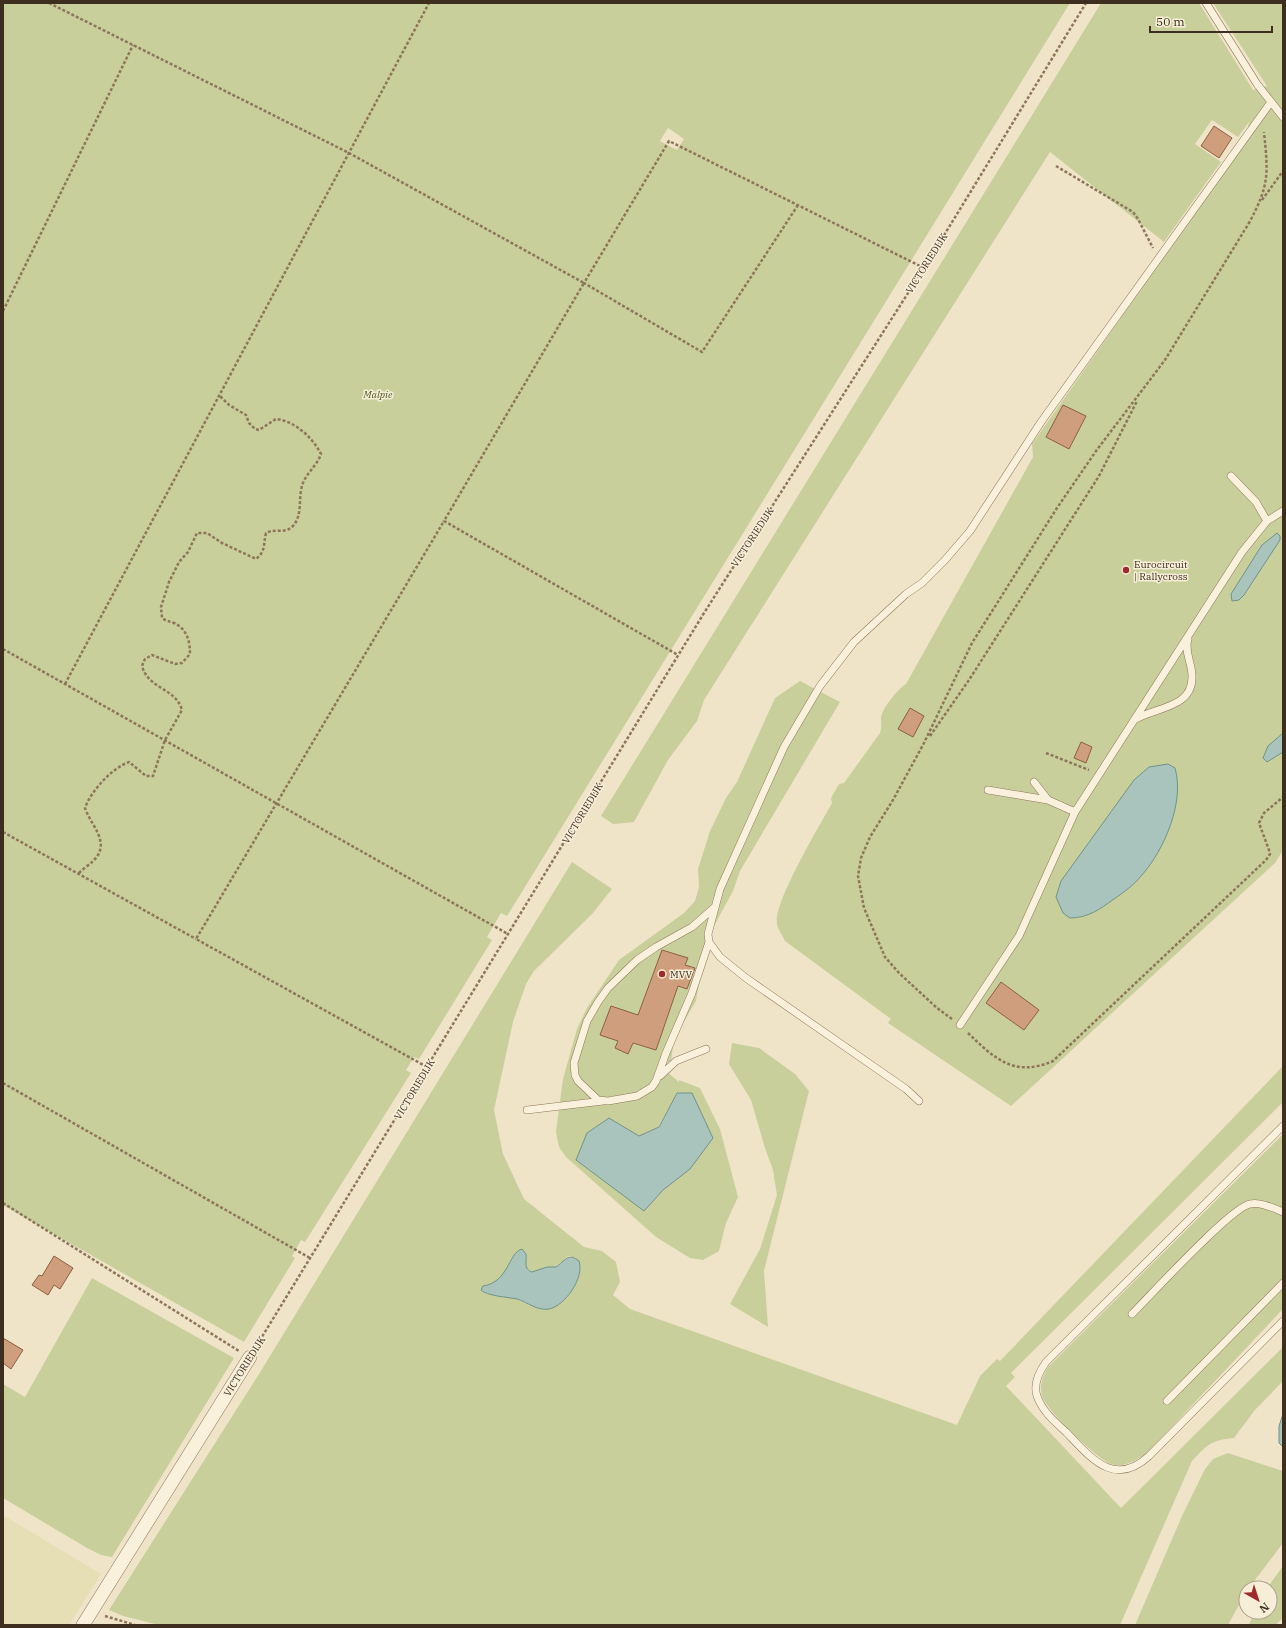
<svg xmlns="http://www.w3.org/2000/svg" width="1286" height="1628" viewBox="0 0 1286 1628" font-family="'IBM Plex Serif',serif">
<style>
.farmland{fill:#e6deb5}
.green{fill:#c9cf9b;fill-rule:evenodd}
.water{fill:#a9c4bc;stroke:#6f938a}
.building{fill:#cf9f7d;stroke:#8d5f41}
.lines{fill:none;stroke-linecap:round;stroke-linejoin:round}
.lane-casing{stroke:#8d765c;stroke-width:8}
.street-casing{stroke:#8d765c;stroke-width:14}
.path{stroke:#8d765c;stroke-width:2.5;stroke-dasharray:3 2;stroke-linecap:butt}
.lane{stroke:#faf1dc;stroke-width:7}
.street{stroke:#faf1dc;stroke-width:13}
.poi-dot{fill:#9e2a2b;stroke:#f7eed8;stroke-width:1.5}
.labels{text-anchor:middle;stroke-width:3;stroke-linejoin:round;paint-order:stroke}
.street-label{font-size:10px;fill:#3d2e20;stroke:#f7eed8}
.park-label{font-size:10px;font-style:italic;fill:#4d5a26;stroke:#f7eed8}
.poi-label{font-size:10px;fill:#3d2e20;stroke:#f7eed8;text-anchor:start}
</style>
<rect width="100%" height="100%" fill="#f0e4c8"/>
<!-- farmland -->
<path class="farmland" d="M 3,1515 L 101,1574 L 69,1625 L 3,1625 Z"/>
<!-- green -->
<path class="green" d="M 3,3 L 1070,3 L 507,916 L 501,913 L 487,937 L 492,940 L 419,1059 L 414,1057 L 406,1070 L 411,1073 L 305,1242 L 301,1240 L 292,1256 L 295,1258 L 244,1342 L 3,1205 ZM 668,128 L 684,139 L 677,150 L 660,141 Z
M 1101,3 L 1199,3 L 1253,90 L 1267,86 L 1213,3 L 1283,3 L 1283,850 L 1275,863 L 1011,1106 L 888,1023 L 891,1019 L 785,941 C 783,936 778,930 777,924 C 773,903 820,825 832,803 L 831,798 L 839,784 L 844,783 L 880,733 C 882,727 881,723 881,717 C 883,707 898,689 906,684 L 1033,457 L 1032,444 L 1245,142 L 1249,122 L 1238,137 L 1212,120 L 1195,144 L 1221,162 L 1164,242 L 1050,152 L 704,700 L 697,721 L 668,760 L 634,822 L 613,824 L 601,816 Z
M 800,681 L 840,702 L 740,871 L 733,891 L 706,941 L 696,1001 L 674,1039 L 671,1061 L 659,1065 L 679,1082 L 679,1080 L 700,1088 L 720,1129 L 738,1197 L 726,1223 L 719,1251 L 703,1260 L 690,1258 L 656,1237 L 566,1157 L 559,1147 L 556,1132 L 563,1079 L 577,1029 L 587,1008 L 619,960 L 684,913 L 695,901 L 699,887 L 698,869 L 710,831 L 726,798 L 737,782 L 775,698 ZM 677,1093 L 690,1169 L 663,1190 L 644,1210 L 609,1119 L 639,1136 L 658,1127 Z
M 572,862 L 612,889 L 592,914 L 534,971 L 526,984 L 513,1022 L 494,1110 L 503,1154 L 524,1199 L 584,1247 L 602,1251 L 616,1262 L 620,1282 L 613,1295 L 630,1309 L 957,1425 L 980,1376 L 997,1359 L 1000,1361 L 1283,1066 L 1283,1102 L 1011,1373 L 1015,1377 L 1006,1386 L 1121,1508 L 1283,1347 L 1283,1381 L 1255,1410 L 1234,1438 C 1211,1440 1207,1445 1192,1461 L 1120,1625 L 159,1625 L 123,1616 L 109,1610 L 259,1374 ZM 570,1256 C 593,1265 572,1290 562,1301 L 531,1306 L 517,1299 L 500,1295 L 486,1294 L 490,1285 L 496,1282 L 506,1271 L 512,1258 L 532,1272 L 547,1267 L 556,1267 L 567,1257 Z
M 732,1043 L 759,1048 L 795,1074 L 809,1091 L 764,1271 L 768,1327 L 730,1304 L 760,1249 L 777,1195 L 773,1170 L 765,1148 L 751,1100 L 729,1064 Z
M 1283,1134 L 1283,1309 L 1148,1452 C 1138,1459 1124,1469 1111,1464 C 1096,1458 1047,1411 1042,1396 C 1039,1385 1043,1376 1048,1367 Z
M 92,1278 L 234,1358 L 112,1557 L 101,1555 L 87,1548 L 3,1498 L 3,1384 L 25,1397 Z
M 1228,1453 L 1283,1471 L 1283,1543 L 1249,1588 L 1246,1588 L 1246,1592 L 1228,1625 L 1135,1625 L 1182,1516 L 1205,1469 L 1213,1459 Z
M 1283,1566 L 1283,1618 L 1275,1625 L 1249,1625 L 1254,1612 L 1270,1612 L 1270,1588 L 1267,1588 Z"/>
<!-- water -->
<path class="water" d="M 1277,533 L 1280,536 L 1280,540 L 1244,595 L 1239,600 L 1232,601 L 1231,594 L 1262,545 Z
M 1283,733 L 1283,752 L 1267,762 L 1263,758 L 1268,746 Z
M 1168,764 L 1175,768 C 1185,802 1164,850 1142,875 C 1134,885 1124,892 1114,899 C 1100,909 1088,918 1070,918 L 1063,913 L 1056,897 L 1061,881 L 1134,780 L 1149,767 Z
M 677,1093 L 692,1093 L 713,1138 L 690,1169 L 663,1190 L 644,1211 L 576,1160 L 587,1133 L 609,1118 L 639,1136 L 659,1127 Z
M 522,1249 L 526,1254 C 527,1261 523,1269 532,1272 L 547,1267 L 556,1267 C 565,1261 568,1252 579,1261 C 585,1277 565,1306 549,1309 C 537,1311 527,1302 517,1299 C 507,1297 487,1296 481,1290 L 483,1286 C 509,1282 508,1253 522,1249 Z
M 1283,1414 L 1283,1447 L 1279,1443 L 1279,1426 Z"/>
<!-- building -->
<path class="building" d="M 1214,126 L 1232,138 L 1219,158 L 1201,146 Z
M 1063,405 L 1086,416 L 1069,449 L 1046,437 Z
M 910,708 L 924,716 L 913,737 L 898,729 Z
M 1081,742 L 1092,747 L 1086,763 L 1074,758 Z
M 662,950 L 688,958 L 685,965 L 695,968 L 687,989 L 678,986 L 656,1050 L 633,1043 L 628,1054 L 615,1048 L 618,1041 L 600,1035 L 611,1006 L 638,1015 Z
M 1001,982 L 1039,1010 L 1024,1030 L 986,1003 Z
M 54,1256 L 73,1268 L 60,1289 L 54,1285 L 48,1295 L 32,1285 L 39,1275 L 42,1276 Z
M 3,1338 L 23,1350 L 11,1369 L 3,1363 Z"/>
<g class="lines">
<!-- lane casing -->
<g class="lane-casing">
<path id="lane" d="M 1206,3 L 1257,84 L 1283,117
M 1231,476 L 1256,502 L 1267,521
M 1134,720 C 1154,707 1193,709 1192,676 C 1192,663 1184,652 1188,639
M 1034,782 L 1048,800
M 988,790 L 1048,800 L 1075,812
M 709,942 L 692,993 L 666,1053 L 656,1081 L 652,1087 L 637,1096 L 608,1101 L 598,1100 L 578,1081 L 575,1075 L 574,1063 L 587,1021 L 598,1002 L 608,988 L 637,960 L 656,947 L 692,927 L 715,907
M 960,1025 L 1019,936 L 1075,812 L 1242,552 L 1267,521 L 1283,511
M 660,1076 L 676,1061 L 706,1049
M 919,1101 L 906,1089 L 746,978 L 720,957 L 709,942 L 708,934 L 720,889 L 784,747 L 820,686 L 854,642 L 906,594 L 922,583 L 945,560 L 970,531 L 1041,422 L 1271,102
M 527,1110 L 603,1101
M 1283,1126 L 1046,1362 C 1039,1372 1033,1384 1037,1396 C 1042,1411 1055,1422 1066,1432 C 1091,1458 1114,1488 1149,1456 L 1283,1321
M 1132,1314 C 1151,1295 1231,1207 1250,1204 C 1261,1202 1273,1208 1283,1212
M 1167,1401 L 1283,1283"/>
</g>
<!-- street casing -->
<g class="street-casing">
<path id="street" d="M 83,1625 L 250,1357"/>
</g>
<!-- path -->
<path class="path" d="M 49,3 L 349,153 L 584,283 L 444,521 L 678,655
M 1056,166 L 1133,212 L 1138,219 L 1153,248
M 1262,200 L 1283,171
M 798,205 L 702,352 L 584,283 L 669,141 L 924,268
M 3,311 L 133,45
M 3,649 L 508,934
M 65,684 L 429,3
M 930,736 L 969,680 L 1099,476 L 1137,401
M 1046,753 L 1089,770
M 3,832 L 196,939
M 79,873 C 83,869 89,865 93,861 C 112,843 91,826 85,808 C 91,791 112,768 129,762 L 146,776 L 153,776 L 165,740 L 182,710 C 176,688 148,689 142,666 L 145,659 L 152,655 L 175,664 L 182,663 L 190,654 C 190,641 187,629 174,623 C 169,621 166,621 162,618 L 161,607 L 169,582 L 179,562 L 188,552 L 197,533 L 207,533 L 222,543 L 256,559 C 266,551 263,545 266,533 C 275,528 284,534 292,527 C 303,516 298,500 302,486 C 305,474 317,466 321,454 C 313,438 295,421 276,419 L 259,430 L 255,429 L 249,423 L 246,415 L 229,405 L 219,395
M 952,1019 L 937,1008 L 899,973 L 885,957 L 864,908 L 858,876 L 861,858 L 870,837 L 893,800 L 924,743 L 972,643 L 1057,508 L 1096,451 L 1165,360 L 1249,223 C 1270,184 1268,174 1264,132
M 968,1033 C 994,1058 1014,1078 1053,1061 L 1266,860 L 1270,854 L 1269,850 L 1259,823 L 1264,813 L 1283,797
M 427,1067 L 196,939 L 444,521
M 3,1083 L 310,1258
M 3,1203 L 239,1351
M 257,1345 L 704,613 L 924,268 L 1086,3
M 105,1616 L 135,1625"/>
<!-- lane -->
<use href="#lane" class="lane"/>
<!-- street -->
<use href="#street" class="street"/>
</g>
<!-- markers -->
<g class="poi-dot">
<circle cx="1126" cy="570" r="4"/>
<circle cx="662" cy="974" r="4"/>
</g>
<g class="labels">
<!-- street labels -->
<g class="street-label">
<text transform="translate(926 263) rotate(-58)" y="4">VICTORIEDIJK</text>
<text transform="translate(752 537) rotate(-57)" y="4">VICTORIEDIJK</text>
<text transform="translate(582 813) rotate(-59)" y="4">VICTORIEDIJK</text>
<text transform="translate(414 1089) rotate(-59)" y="4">VICTORIEDIJK</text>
<text transform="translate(244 1366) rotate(-58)" y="4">VICTORIEDIJK</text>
</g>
<!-- park labels -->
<g class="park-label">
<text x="378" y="398">Malpie</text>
</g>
<!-- poi labels -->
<g class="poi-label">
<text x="1134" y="568">Eurocircuit<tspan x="1134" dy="12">| Rallycross</tspan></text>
<text x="670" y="978">MVV</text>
</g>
</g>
<!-- border -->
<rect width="1286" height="1628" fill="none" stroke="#3d2e20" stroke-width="8"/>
<!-- north arrow -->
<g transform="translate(1258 1600) rotate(141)"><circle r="19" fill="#f7eed8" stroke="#ada18e"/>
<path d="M0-3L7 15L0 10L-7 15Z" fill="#9e2a2b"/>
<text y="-6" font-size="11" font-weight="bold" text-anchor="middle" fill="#3d2e20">N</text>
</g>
<!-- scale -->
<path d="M1150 26v6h122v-6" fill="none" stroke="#3d2e20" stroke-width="2"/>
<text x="1156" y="26" font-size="12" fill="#3d2e20" stroke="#f7eed8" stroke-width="3" paint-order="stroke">50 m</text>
</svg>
